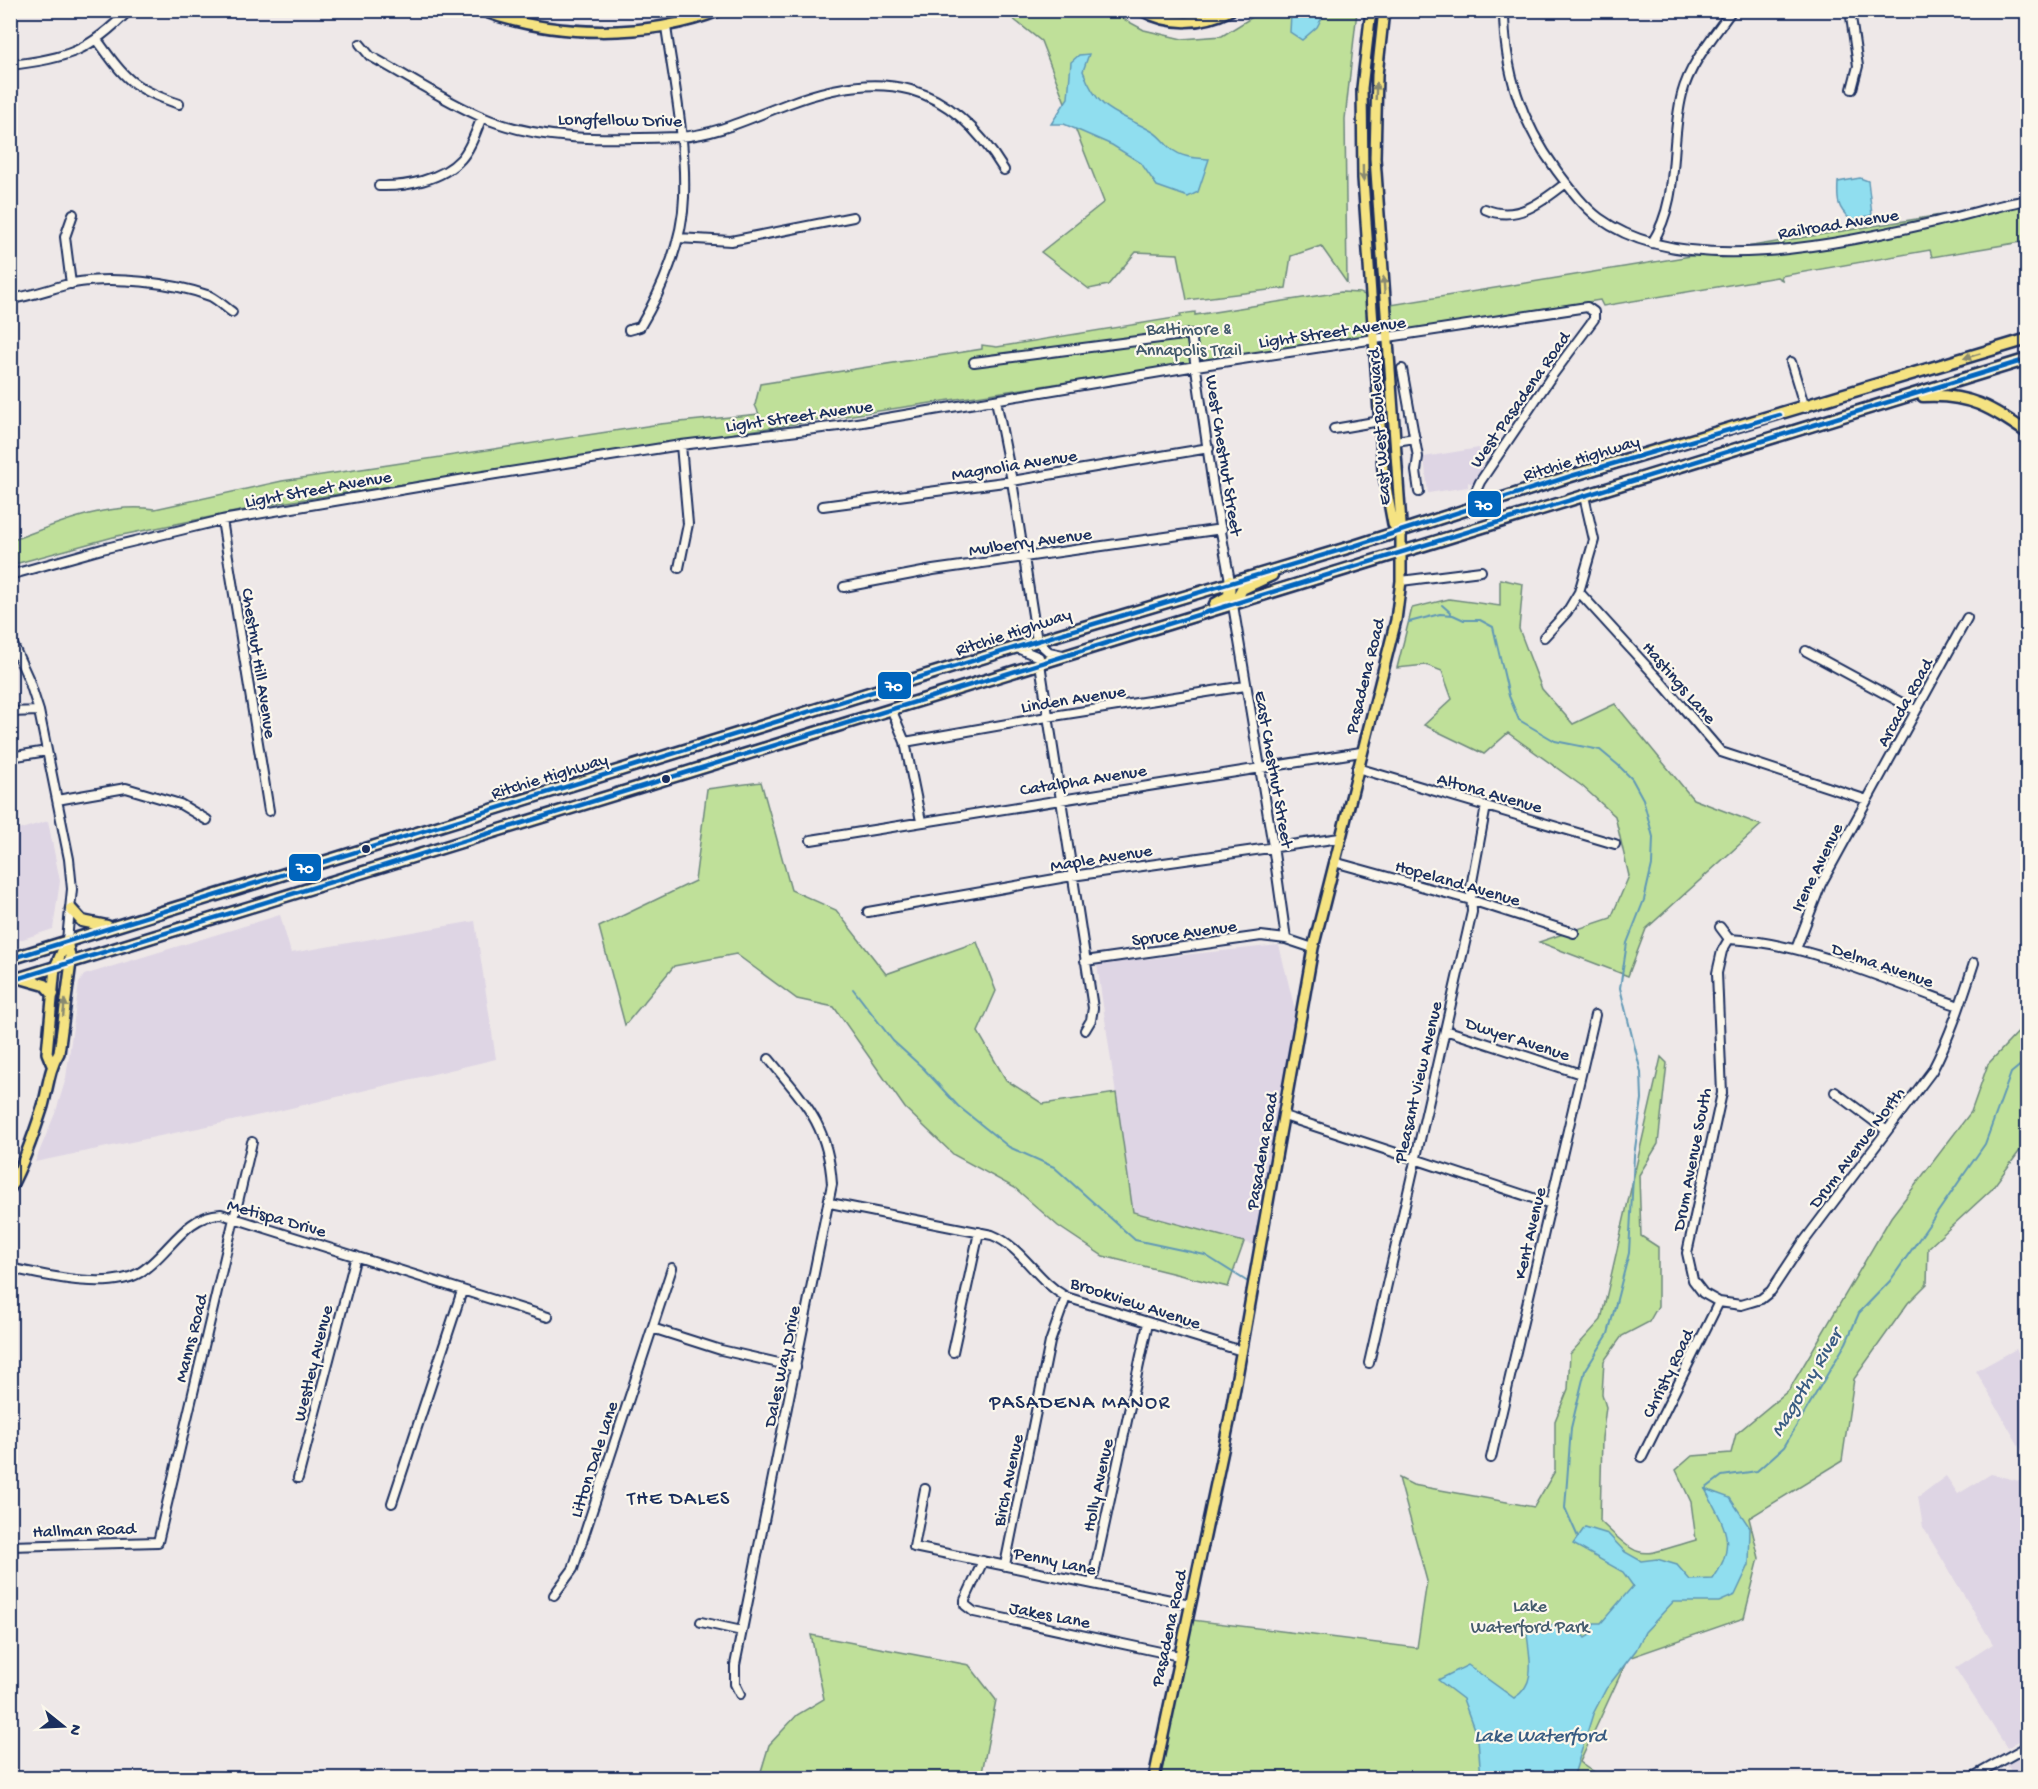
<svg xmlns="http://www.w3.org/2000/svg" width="2038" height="1789" viewBox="0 0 2038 1789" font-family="'Gochi Hand',sans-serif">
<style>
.built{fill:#ded5e4}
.green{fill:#bfe099;stroke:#6d887c;stroke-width:1.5}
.water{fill:#90deef;stroke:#6198b5;stroke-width:1.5}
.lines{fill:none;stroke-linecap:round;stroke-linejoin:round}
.stream{stroke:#6198b5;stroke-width:2}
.minor-casing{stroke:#1b2f5e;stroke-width:12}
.major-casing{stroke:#1b2f5e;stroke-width:14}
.highway-casing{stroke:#1b2f5e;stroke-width:15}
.minor{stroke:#fbf7ec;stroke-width:8}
.major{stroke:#f5e382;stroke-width:9}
.highway{stroke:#f5e382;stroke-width:10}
.bus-1-casing{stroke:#fbf7ec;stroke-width:9}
.bus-1{stroke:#0065bd;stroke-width:4.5}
.oneway{fill:#888970}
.bus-dot{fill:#1b2f5e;stroke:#fbf7ec;stroke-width:2}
.labels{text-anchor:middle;stroke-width:4.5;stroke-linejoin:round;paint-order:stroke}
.street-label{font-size:18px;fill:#1b2f5e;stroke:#fbf7ec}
.park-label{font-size:18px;fill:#445b6d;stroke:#fbf7ec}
.water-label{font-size:20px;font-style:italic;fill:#385b82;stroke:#fbf7ec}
.neighbourhood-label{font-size:20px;letter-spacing:1.5px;fill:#1b2f5e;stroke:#fbf7ec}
.line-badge{stroke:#fbf7ec;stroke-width:2}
.badge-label{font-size:16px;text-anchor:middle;font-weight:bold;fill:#fff}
</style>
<rect width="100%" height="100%" fill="#eee8e8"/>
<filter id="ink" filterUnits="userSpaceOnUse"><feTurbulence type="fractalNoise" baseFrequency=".0167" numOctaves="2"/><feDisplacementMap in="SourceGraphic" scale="12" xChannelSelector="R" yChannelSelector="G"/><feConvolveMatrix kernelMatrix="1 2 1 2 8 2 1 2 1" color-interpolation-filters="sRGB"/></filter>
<g filter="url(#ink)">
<!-- built -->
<path class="built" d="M 1479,448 L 1483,471 L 1472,484 L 1468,482 L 1468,487 L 1428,493 L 1424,457 Z
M 48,821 L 60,881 L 53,929 L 11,943 L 11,832 Z
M 280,915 L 291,953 L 475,921 L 496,1059 L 270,1113 L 35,1162 L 56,1111 L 66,1078 L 79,983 L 84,975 Z
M 1279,945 L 1296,1014 L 1255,1245 L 1133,1212 L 1097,964 Z
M 2016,1349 L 2027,1366 L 2027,1460 L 1976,1371 Z
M 1991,1474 L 2027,1483 L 2027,1736 L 2007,1748 L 1955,1668 L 1993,1644 L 1923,1527 L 1918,1497 L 1946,1476 L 1958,1494 Z
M 2027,1752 L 2027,1778 L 2015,1778 L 2006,1763 Z"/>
<!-- green -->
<path class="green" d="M 1003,11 L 1109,11 L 1144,30 L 1182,39 L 1222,36 L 1262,11 L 1357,11 L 1345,119 L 1347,283 L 1321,246 L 1291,256 L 1286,288 L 1187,300 L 1178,254 L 1136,252 L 1108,285 L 1089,289 L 1041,252 L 1104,202 L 1041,41 Z
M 2027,201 L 2027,241 L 1932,257 L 1930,250 L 1781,276 L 1782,280 L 1777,277 L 1603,306 L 1600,300 L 274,504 L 117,536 L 11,565 L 10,541 C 57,524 105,502 155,509 L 282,481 L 660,424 L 759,414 L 755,405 L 760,384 L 982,349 L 982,345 L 997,347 L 1181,317 L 1180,314 L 1195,312 L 1195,315 L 1341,292 L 1360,293 L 1391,305 Z
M 1500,579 L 1523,584 L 1519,629 L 1542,689 L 1573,724 L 1615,704 L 1693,799 L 1761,825 L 1646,929 L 1628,976 L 1539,942 L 1611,918 L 1629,876 L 1615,816 L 1582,786 L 1508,733 L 1484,754 L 1424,725 L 1452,699 L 1442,671 L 1426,665 L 1397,668 L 1412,608 L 1449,599 L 1500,606 Z
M 761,782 L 791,890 L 836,910 L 886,974 L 977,942 L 996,991 L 978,1032 L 1006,1080 L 1043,1104 L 1116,1093 L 1133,1212 L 1244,1242 L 1228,1287 L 1103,1256 L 1058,1226 L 1015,1188 L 954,1155 L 905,1108 L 834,1007 L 797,999 L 736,954 L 674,966 L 625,1025 L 599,927 L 695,881 L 707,789 Z
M 2027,1023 L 2027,1141 L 1991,1190 L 1928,1248 L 1927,1284 L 1908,1303 L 1854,1379 L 1842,1461 L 1749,1518 L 1759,1558 L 1744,1618 L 1628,1658 L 1580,1762 L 1603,1778 L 1160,1778 L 1192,1620 L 1417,1648 L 1427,1581 L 1399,1478 L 1413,1485 L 1534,1507 L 1555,1471 L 1555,1421 L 1568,1389 L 1570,1354 L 1601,1320 L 1661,1057 L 1667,1063 L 1658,1144 L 1639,1175 L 1641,1236 L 1658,1247 L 1658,1306 L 1649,1322 L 1622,1336 L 1604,1361 L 1602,1394 L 1606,1407 L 1602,1438 L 1600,1521 C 1644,1564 1639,1556 1696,1540 L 1691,1502 L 1676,1470 L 1692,1456 L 1731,1453 L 1736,1434 L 1789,1390 L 1891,1217 L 1971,1112 L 1988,1064 Z
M 811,1635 L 969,1665 L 996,1700 L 981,1778 L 759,1778 L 769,1745 L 797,1715 L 824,1699 Z"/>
<!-- water -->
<path class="water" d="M 1295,10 L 1325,12 L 1317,27 L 1302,40 L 1290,32 L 1291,14 Z
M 1089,54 L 1083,71 C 1100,115 1117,111 1153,132 C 1160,136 1164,143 1170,148 C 1182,158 1195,158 1209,159 L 1198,192 L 1188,197 L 1157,186 L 1141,163 L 1112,145 L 1064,124 L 1051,124 L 1068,98 L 1071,62 L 1079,55 Z
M 1860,178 L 1868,181 L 1872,215 L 1851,220 C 1837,208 1837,200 1838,182 Z
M 1705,1489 L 1730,1498 L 1750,1528 L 1749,1565 L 1735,1595 L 1719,1602 L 1673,1602 L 1645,1632 L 1636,1650 L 1606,1689 L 1593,1714 L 1573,1778 L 1481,1778 L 1478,1740 L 1463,1699 L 1438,1680 L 1468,1665 L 1514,1698 C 1538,1684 1529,1656 1527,1633 L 1540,1623 L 1577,1628 L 1585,1638 L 1590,1635 L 1594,1623 L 1601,1623 L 1633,1586 L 1623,1572 L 1573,1544 L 1585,1527 L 1608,1534 L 1625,1552 L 1641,1561 L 1657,1559 L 1677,1565 L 1690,1580 L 1713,1579 C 1739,1542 1723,1525 1705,1489 Z"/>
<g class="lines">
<!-- stream -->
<path class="stream" d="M 1442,605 L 1451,613
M 1409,622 L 1440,614 L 1453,615 L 1464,620 L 1480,620 L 1493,627 L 1509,696 L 1519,720 L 1555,741 L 1600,750 L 1618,765 L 1632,779 L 1643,799 L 1653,837 L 1652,865 L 1644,900 L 1627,943 L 1620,988 L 1641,1072 L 1642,1099 L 1634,1156 L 1629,1253 L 1608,1334 L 1585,1371 L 1571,1428 L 1565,1508 L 1578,1537
M 853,989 L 893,1041 L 923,1068 L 958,1106 L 1009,1147 L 1054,1167 L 1135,1240 L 1205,1255 L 1248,1282
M 1707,1491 L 1705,1489 L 1722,1476 L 1757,1471 L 1784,1447 L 1846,1343 L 1859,1313 L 1890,1281 L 1985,1144 L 2011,1073 L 2028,1059"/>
<!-- minor casing -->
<g class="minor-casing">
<path id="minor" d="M 1504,10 C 1504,71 1521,122 1557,171 C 1570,188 1582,205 1599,218 C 1686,282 1851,241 1948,219 C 1975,213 2001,204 2028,200
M 1850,10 L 1858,66 L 1852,89
M 98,41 C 126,80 132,88 179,104
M 360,44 L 370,56 C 407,76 443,100 482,117 C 541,143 616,139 679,137 C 717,135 752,117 787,104 C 881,68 949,80 1004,170
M 10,65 C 66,59 90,51 129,10
M 379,186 C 405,187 442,180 461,159 C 471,148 476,131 482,117
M 1485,209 C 1516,223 1542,202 1566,183
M 678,238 L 731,241 L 853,217
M 1652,243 C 1681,197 1669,145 1682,94 C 1690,63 1714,36 1732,10
M 71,284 L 65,237 L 73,214
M 10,299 C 32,296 52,288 73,283 C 112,276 172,282 210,296 C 218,300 225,307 232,312
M 629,330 L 640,327 C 662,290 683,241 684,197 C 686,140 674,83 666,27
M 974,362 L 1191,334 L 1214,493 L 1230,581
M 1791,362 L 1805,408
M 1402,369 L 1418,457 L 1416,471 L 1419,492
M 996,400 L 1012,481 L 1037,641 L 1049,652 L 1063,655
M 1334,429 L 1380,421
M 1396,441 L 1415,438
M 1584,496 L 1594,540 L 1579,592 L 1661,682 L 1721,752 L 1867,800
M 823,506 L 1012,481 L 1209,448
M 222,520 L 269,811
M 679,568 L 688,524 L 681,445
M 10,575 L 102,549 L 222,520 L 477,477 L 681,445 L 839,426 L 1196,366 L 1587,307 L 1594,312 L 1594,319 L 1551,377 L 1480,482 L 1475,493 L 1478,506
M 1401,581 L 1481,571
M 844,587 L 933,570 L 1222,529
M 1233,605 L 1273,846 L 1286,939
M 1544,637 L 1567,612 L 1579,592
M 10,638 L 29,680 L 39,711 L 69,859 L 72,889 L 67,940
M 1017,648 L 1039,657 L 1093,1008 L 1091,1020 L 1085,1030
M 1806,651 L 1915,710
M 892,711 L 905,742 L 921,821
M 10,712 L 39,711
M 905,742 L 1047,717 L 1245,686
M 10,757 L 47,751
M 1357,768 L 1615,844
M 57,800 L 126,788 L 180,804 L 207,820
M 811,840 L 1361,752
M 1334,862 L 1471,900 L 1574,933
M 868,912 L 1072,876 L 1340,838
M 1720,927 L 1729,939
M 1796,949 L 1821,884 L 1967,618
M 1085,961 L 1261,936 L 1286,939 L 1313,948
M 1959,1006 C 1888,981 1804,942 1729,939 L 1722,951 L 1717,973 L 1722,1093 L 1687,1253 L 1693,1280 L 1703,1293 L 1719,1302 L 1741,1305 L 1761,1299 L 1771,1291 L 1802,1244 L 1932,1071 C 1950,1037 1962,1000 1974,963
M 1445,1030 L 1581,1074
M 1835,1092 L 1887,1131
M 1284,1116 L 1551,1204
M 830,1203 L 992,1235 C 1022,1247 1035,1279 1066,1297 L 1242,1351
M 10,1268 C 44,1275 108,1291 139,1273 C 168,1256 184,1215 221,1214 L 548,1317
M 652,1328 L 721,1350 L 796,1367
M 953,1352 L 979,1232
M 1369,1363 L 1472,912 L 1471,887 L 1486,806
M 1642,1457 L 1719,1302
M 1491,1458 L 1595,1015
M 298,1478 L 356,1256
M 925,1489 L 914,1547 L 1190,1604
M 392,1503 L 462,1291
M 10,1546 L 158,1542 L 252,1142
M 983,1561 L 965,1600 L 965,1605 L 974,1612 L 1179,1656
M 1005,1565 L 1050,1342 L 1066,1297
M 1092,1583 L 1148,1323
M 554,1595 L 573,1569 L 672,1268
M 701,1622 L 742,1631
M 740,1694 L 735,1684 L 735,1665 L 832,1184 C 828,1124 805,1103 769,1059
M 1971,1778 L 2028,1746"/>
</g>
<!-- major casing -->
<g class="major-casing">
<path id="major" d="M 480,10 C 554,38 648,39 721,10
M 1141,10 C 1170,26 1202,25 1231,10
M 1371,10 L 1362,88 L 1363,178 L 1383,470 L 1393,524 L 1399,532
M 52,1065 L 47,1053 L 55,967 L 67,940
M 10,1189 C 24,1163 34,1134 43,1106 C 48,1088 49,1069 59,1053 L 71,962 L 67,940
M 1154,1778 L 1229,1422 L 1313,948 L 1396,620 L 1401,581 L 1401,524 L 1375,158 L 1377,75 L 1384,10"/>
</g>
<!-- highway casing -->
<g class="highway-casing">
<path id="highway" d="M 1923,396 C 1969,393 1991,408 2028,433
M 1215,604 L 1229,596 L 1230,581
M 1233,605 L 1242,589 L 1272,575
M 71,909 L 82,921 L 107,926
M 10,959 L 1037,641 L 1354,546 L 1571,476 L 2028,339
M 24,979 L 45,985 L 53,994
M 10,981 L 2028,359"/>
</g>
<!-- minor -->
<use href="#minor" class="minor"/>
<!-- major -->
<use href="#major" class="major"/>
<!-- highway -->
<use href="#highway" class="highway"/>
<!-- bus-1 casing -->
<g class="bus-1-casing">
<path id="bus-1" d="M 10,959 L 1037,641 L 1354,546 L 1571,476 L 1780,415
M 10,981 L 2028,359"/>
</g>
<!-- bus-1 -->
<use href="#bus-1" class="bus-1"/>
</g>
<!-- one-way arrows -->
<defs><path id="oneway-solid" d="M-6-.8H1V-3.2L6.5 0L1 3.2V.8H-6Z" transform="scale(1.5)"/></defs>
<g class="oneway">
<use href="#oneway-solid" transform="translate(1376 91) rotate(-88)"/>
<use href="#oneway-solid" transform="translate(1363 173) rotate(89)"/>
<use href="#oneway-solid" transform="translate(1384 285) rotate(-94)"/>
<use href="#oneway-solid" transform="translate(1972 356) rotate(163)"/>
<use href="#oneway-solid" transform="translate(64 1008) rotate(-84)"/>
</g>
</g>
<!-- markers -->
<g class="bus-dot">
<circle cx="666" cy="779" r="5"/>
<circle cx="366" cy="849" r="5"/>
</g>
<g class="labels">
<!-- street labels -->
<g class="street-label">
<text transform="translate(620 119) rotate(1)" y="6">Longfellow Drive</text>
<text transform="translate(1838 223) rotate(-9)" y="6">Railroad Avenue</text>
<text transform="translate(1332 331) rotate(-8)" y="6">Light Street Avenue</text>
<text transform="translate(1519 399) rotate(-55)" y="6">West Pasadena Road</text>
<text transform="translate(799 415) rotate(-8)" y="6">Light Street Avenue</text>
<text transform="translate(1378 427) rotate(-94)" y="6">East West Boulevard</text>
<text transform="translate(1225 455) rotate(81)" y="6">West Chestnut Street</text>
<text transform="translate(1581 457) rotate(-17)" y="6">Ritchie Highway</text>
<text transform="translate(1014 464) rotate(-9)" y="6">Magnolia Avenue</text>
<text transform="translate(318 488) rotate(-10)" y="6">Light Street Avenue</text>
<text transform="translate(1030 541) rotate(-8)" y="6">Mulberry Avenue</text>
<text transform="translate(1013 631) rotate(-18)" y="6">Ritchie Highway</text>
<text transform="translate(260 663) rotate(81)" y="6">Chestnut Hill Avenue</text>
<text transform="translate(1364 676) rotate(-76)" y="6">Pasadena Road</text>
<text transform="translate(1680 682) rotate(49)" y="6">Hastings Lane</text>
<text transform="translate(1073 698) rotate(-9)" y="6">Linden Avenue</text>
<text transform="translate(1904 702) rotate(-61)" y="6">Arcada Road</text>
<text transform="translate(1275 769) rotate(80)" y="6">East Chestnut Street</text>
<text transform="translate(549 775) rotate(-17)" y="6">Ritchie Highway</text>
<text transform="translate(1083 779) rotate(-9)" y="6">Catalpha Avenue</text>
<text transform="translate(1490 792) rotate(16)" y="6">Altona Avenue</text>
<text transform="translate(1101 857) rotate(-9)" y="6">Maple Avenue</text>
<text transform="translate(1816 867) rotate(-64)" y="6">Irene Avenue</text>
<text transform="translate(1458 882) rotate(16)" y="6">Hopeland Avenue</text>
<text transform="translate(1184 932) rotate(-8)" y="6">Spruce Avenue</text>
<text transform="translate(1883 964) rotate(19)" y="6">Delma Avenue</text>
<text transform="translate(1518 1038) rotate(18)" y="6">Dwyer Avenue</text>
<text transform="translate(1417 1082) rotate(-77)" y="6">Pleasant View Avenue</text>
<text transform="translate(1856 1147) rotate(-53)" y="6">Drum Avenue North</text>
<text transform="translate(1261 1151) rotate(-80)" y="6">Pasadena Road</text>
<text transform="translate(1691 1159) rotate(-79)" y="6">Drum Avenue South</text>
<text transform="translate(277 1217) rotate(16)" y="6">Metispa Drive</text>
<text transform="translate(1529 1233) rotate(-77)" y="6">Kent Avenue</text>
<text transform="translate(1136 1302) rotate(18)" y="6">Brookview Avenue</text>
<text transform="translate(190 1338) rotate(-76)" y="6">Manns Road</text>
<text transform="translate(312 1363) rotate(-76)" y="6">Westley Avenue</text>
<text transform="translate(781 1366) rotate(-78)" y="6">Dales Way Drive</text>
<text transform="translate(1667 1373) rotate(-64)" y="6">Christy Road</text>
<text transform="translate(593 1459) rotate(-72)" y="6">Litton Dale Lane</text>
<text transform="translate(1007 1480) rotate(-78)" y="6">Birch Avenue</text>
<text transform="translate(1097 1485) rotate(-78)" y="6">Holly Avenue</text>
<text transform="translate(84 1529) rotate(-2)" y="6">Hallman Road</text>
<text transform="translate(1055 1560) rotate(12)" y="6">Penny Lane</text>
<text transform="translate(1050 1614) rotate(11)" y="6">Jakes Lane</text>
<text transform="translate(1168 1628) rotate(-78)" y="6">Pasadena Road</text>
</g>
<!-- park labels -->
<g class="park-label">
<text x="1189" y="334">Baltimore &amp;<tspan x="1189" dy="21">Annapolis Trail</tspan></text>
<text x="1530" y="1611">Lake<tspan x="1530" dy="21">Waterford Park</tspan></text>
</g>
<!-- water labels -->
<g class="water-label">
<text transform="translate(1805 1382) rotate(-59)" y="7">Magothy River</text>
<text x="1540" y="1741">Lake Waterford</text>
</g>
<!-- neighbourhood labels -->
<g class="neighbourhood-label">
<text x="1080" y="1408">PASADENA MANOR</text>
<text x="679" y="1504">THE DALES</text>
</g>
</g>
<g class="line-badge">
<rect x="1467" y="490" width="35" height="28" rx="6" fill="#0065bd"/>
<rect x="877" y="671" width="35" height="29" rx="6" fill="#0065bd"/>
<rect x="288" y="853" width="34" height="29" rx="6" fill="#0065bd"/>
</g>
<g class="badge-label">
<text x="1484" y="510">70</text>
<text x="894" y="691">70</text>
<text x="305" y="873">70</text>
</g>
<!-- margin -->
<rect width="2038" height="1789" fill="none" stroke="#fbf7ec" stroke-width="36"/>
<rect x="18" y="18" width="2002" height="1753" fill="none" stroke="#1b2f5e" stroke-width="2" filter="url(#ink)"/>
<!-- north arrow -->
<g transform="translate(63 1726) rotate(108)" stroke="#fbf7ec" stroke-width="4.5" paint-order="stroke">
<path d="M0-4.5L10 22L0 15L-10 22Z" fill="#1b2f5e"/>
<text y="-9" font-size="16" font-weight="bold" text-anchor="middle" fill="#1b2f5e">N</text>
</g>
</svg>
